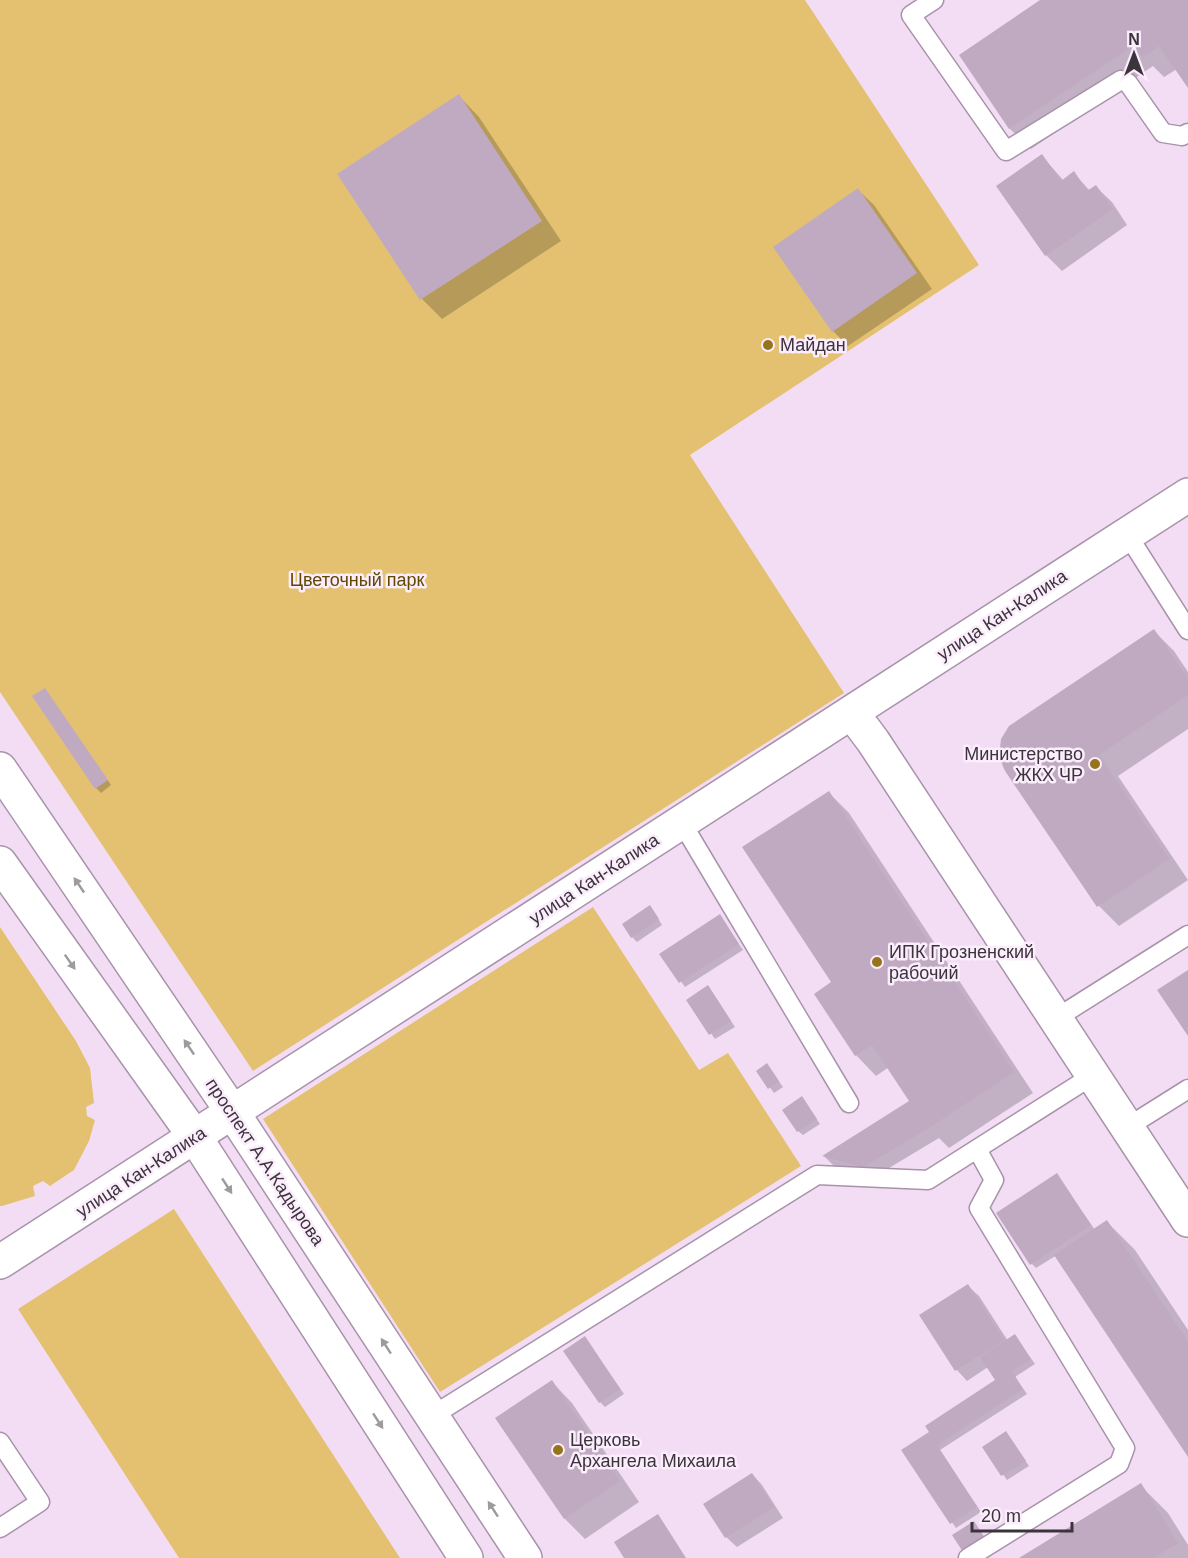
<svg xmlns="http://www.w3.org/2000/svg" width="1188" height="1558" viewBox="0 0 1188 1558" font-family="Helvetica,sans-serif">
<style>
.green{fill:#e4c171}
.shadow{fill:#0003}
.building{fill:#bfaac1}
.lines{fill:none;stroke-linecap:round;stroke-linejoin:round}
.lane-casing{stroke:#a893aa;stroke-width:21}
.street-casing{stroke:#a893aa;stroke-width:36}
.secondary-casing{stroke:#a893aa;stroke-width:36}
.primary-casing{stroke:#a893aa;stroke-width:36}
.lane{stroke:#fff;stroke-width:18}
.street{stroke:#fff;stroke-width:33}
.secondary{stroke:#fff;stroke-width:33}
.primary{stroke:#fff;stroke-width:33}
.oneway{fill:#9e9a9e}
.poi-dot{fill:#95741c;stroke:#fbedfc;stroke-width:2}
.labels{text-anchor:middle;stroke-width:5;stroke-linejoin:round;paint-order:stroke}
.poi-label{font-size:18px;fill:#3c343d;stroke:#fbedfc;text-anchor:start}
.park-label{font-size:18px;fill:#604801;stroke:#fbedfc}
.street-label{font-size:18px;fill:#3c343d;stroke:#fbedfc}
</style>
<rect width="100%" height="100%" fill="#f3ddf5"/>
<!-- green -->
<path class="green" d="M 0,0 L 805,0 L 979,265 L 690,455 L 844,693 L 253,1071 L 0,692 Z
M 593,907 L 699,1070 L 728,1053 L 801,1166 L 440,1392 L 263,1119 Z
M 0,927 L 76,1041 L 90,1068 L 94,1103 L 86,1107 L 87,1116 L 95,1120 L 89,1141 L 74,1170 L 50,1186 L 43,1181 L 33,1186 L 35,1196 L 2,1206 L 0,1206 Z
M 174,1209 L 400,1558 L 179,1558 L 18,1309 Z"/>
<!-- shadow -->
<path class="shadow" d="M 1042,0 L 1188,0 L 1188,85 L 1177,69 L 1164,77 L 1153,66 L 1031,149 L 1010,129 L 961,56 Z
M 459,96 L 479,117 L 561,241 L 442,319 L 422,299 Z
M 1042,156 L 1064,181 L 1074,173 L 1090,191 L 1096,187 L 1112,202 L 1127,225 L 1062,271 L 1046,255 L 998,187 Z
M 858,190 L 874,205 L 932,289 L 848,346 L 833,331 Z
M 1154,631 L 1174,651 L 1188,672 L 1188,729 L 1118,776 L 1188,880 L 1119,926 L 1099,906 L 1010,727 Z
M 45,690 L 111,785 L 101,793 L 96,788 Z
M 829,793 L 849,813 L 1033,1093 L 949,1148 L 939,1138 L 874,1177 L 834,1166 L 824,1156 L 911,1101 L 889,1067 L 876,1076 L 856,1055 L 833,983 Z
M 654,912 L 662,925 L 637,942 L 632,937 Z
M 720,916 L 743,950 L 685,987 L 661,954 Z
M 712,992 L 735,1027 L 715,1039 L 688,1000 Z
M 767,1065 L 783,1087 L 774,1093 L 758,1071 Z
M 802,1098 L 820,1124 L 803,1135 L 798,1131 Z
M 1057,1175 L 1095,1230 L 1107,1222 L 1135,1250 L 1188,1330 L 1188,1454 L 1057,1255 L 1036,1268 L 1032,1264 Z
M 968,1286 L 979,1296 L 1008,1341 L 1015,1336 L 1035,1364 L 1015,1377 L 1027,1394 L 940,1450 L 981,1512 L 956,1528 L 903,1451 L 931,1432 L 997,1381 L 988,1367 L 967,1381 L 957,1370 L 922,1316 Z
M 589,1343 L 624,1394 L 605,1407 L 600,1402 Z
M 552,1382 L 572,1403 L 639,1502 L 585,1539 L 565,1519 L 498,1419 Z
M 1006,1433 L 1029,1466 L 1007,1480 L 984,1447 Z
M 752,1474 L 762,1485 L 783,1518 L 737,1547 L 726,1537 Z
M 1140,1485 L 1168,1513 L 1188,1545 L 1188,1558 L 1022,1558 Z"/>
<!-- building -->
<path class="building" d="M 1040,0 L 1188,0 L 1188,88 L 1159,46 L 1143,58 L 1134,45 L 1009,129 L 959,55 Z
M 459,94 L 542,221 L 420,300 L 337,174 Z
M 1042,154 L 1061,181 L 1074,171 L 1087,191 L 1096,185 L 1113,209 L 1045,256 L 996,186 Z
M 858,188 L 917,273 L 832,332 L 773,247 Z
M 1154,629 L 1188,679 L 1188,695 L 1099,755 L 1169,859 L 1097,907 L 1005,771 L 999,757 L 1001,739 L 1009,726 Z
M 45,688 L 108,780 L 95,789 L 32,696 Z
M 829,791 L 1014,1072 L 927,1129 L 863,1167 L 822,1156 L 909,1101 L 872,1045 L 855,1056 L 814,994 L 831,982 L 742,847 Z
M 650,905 L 659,919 L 631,938 L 622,924 Z
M 720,914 L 739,944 L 679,983 L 659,954 Z
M 1188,970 L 1188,1036 L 1157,990 Z
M 708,985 L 731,1021 L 709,1035 L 686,1000 Z
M 767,1063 L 779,1081 L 768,1089 L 756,1071 Z
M 802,1096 L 817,1119 L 797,1132 L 782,1110 Z
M 1057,1173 L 1091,1225 L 1030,1265 L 996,1213 Z
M 1107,1220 L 1188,1342 L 1188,1457 L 1054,1255 Z
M 968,1284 L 1004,1340 L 955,1371 L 919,1315 Z
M 1015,1334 L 1031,1359 L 1012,1371 L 1023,1389 L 937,1445 L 977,1507 L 950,1524 L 901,1450 L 929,1432 L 925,1426 L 995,1380 L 980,1357 Z
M 585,1336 L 620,1389 L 599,1403 L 563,1351 Z
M 552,1380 L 620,1481 L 564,1519 L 495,1418 Z
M 1006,1431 L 1026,1461 L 1001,1476 L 982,1447 Z
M 752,1473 L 774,1507 L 725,1538 L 703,1504 Z
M 1141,1483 L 1178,1543 L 1153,1558 L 1019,1558 Z
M 658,1514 L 686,1558 L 624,1558 L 614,1542 Z
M 974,1521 L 985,1538 L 963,1552 L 952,1535 Z"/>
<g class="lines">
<!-- lane casing -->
<g class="lane-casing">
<path id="lane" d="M 934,0 L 911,15 L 1006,151 L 1121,80 L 1128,83 L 1163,133 L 1182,136 L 1188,133
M 1127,534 L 1188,630
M 682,823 L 849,1103
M 1055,1019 L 1188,935
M 1126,1128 L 1188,1089
M 432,1416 L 817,1175 L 928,1180 L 1092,1076
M 0,1442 L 40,1502 L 0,1528
M 968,1558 L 1119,1464 L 1125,1448 L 979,1208 L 994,1180 L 977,1149"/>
</g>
<!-- street casing -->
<g class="street-casing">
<path id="street" d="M 852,713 L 873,741 L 1188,1220"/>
</g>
<!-- secondary casing -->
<g class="secondary-casing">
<path id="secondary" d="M 0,1262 L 1188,495"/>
</g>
<!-- primary casing -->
<g class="primary-casing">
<path id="primary" d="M 0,769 L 233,1113 L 525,1558
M 0,863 L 195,1137 L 466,1558"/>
</g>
<!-- lane -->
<use href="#lane" class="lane"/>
<!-- street -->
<use href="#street" class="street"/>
<!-- secondary -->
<use href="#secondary" class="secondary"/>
<!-- primary -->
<use href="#primary" class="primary"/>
</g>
<!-- one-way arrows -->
<defs><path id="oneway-solid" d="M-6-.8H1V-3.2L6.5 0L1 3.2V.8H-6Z" transform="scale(1.5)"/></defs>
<g class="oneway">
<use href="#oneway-solid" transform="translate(79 885) rotate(-124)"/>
<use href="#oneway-solid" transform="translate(70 962) rotate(55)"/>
<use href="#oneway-solid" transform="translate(189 1047) rotate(-124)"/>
<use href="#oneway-solid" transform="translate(227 1186) rotate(57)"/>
<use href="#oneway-solid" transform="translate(386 1346) rotate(-123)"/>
<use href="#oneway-solid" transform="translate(378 1421) rotate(57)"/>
<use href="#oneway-solid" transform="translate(493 1509) rotate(-123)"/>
</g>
<!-- markers -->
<g class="poi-dot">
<circle cx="768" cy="345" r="6"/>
<circle cx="1095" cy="764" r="6"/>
<circle cx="877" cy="962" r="6"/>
<circle cx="558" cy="1450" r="6"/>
</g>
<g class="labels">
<!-- poi labels -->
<g class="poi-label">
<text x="780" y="351">Майдан</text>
<text x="1083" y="760" text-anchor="end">Министерство<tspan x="1083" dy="21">ЖКХ ЧР</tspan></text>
<text x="889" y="958">ИПК Грозненский<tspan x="889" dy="21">рабочий</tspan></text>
<text x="570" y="1446">Церковь<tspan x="570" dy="21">Архангела Михаила</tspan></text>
</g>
<!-- park labels -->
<g class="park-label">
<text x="357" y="586">Цветочный парк</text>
</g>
<!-- street labels -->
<g class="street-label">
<text transform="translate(1002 615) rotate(-33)" y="6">улица Кан-Калика</text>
<text transform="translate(594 879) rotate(-33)" y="6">улица Кан-Калика</text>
<text transform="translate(265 1162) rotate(56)" y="6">проспект А.А.Кадырова</text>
<text transform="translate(141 1172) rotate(-33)" y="6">улица Кан-Калика</text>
</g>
</g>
<!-- north arrow -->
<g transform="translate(1134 54)" stroke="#fbedfc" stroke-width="4.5" paint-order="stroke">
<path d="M0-4.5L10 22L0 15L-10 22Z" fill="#3c343d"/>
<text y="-9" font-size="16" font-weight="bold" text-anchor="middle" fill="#3c343d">N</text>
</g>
<!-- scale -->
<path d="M972 1522v9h100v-9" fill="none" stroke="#3c343d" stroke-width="3"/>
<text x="981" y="1522" font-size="18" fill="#3c343d" stroke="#fbedfc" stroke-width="4.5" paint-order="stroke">20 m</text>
</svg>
